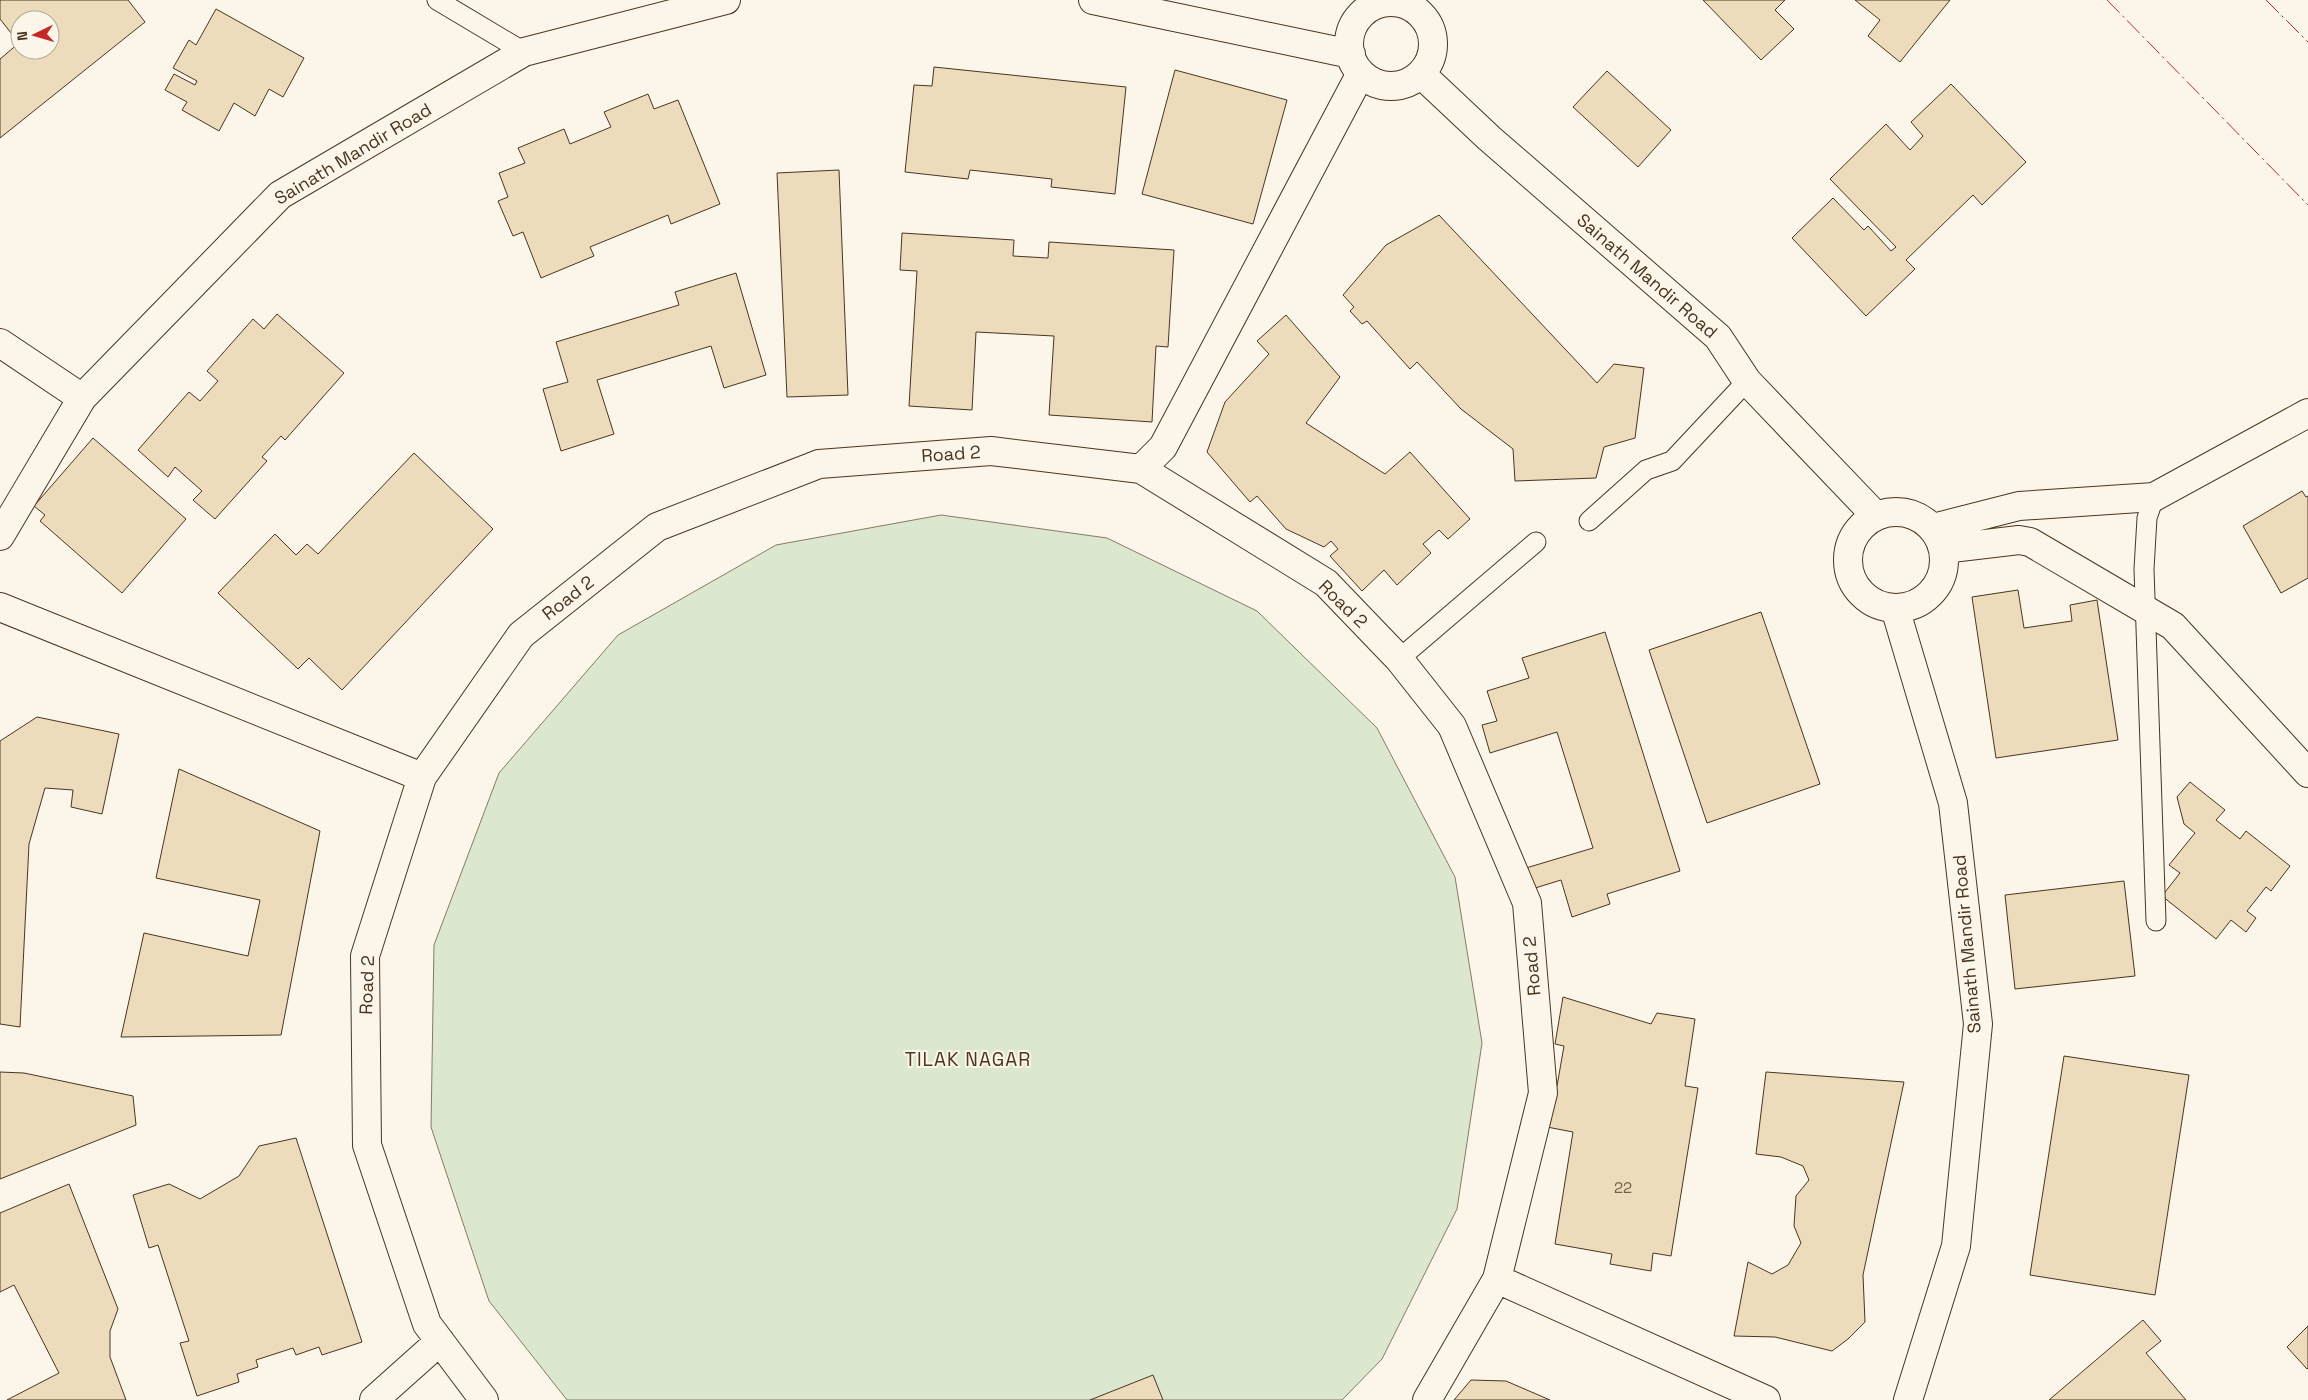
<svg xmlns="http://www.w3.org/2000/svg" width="2308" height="1400" viewBox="0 0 2308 1400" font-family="'Space Grotesk',sans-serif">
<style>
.green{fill:#dce7d0;stroke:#887966}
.building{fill:#ecdcbc;stroke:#4a3520;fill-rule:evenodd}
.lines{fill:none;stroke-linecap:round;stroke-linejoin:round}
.service-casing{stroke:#4a3520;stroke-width:21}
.minor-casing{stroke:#4a3520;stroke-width:30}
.service{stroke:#fbf6e9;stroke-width:19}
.minor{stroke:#fbf6e9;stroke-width:28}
.power{stroke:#c62828;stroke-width:1;stroke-dasharray:18 4 2.5 4;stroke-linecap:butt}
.labels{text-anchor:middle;stroke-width:4;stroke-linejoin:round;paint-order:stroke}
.number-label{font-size:15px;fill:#725f47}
.street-label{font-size:18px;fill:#4a3520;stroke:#fbf6e9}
.neighbourhood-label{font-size:19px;letter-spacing:1px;fill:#4a3520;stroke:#fbf6e9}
</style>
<rect width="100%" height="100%" fill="#fbf6e9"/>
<!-- green -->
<path class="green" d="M 941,515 L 1107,538 L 1257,611 L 1377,728 L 1455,877 L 1482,1043 L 1457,1209 L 1382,1359 L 1342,1400 L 567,1400 L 489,1301 L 431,1127 L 434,945 L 499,773 L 618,635 L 776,545 Z"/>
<!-- building -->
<path class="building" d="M 0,0 L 128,0 L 145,22 L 0,138 L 0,59 L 19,43 L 0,19 ZM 20,20 L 50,20 L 50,50 L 20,50 Z
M 1703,0 L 1785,0 L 1775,10 L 1794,29 L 1761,60 Z
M 1855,0 L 1950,0 L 1900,62 L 1868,36 L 1880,20 Z
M 216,9 L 304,58 L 283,97 L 269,89 L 255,116 L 234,103 L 219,131 L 182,110 L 187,102 L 165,90 L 174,74 L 195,85 L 197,81 L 173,68 L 189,40 L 196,45 Z
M 934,67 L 1126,87 L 1115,194 L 1051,187 L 1052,179 L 970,170 L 968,179 L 905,172 L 914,85 L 932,86 Z
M 1175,70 L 1287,100 L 1253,224 L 1142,194 Z
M 1607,71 L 1671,130 L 1638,167 L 1573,107 Z
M 1951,84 L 2026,162 L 1982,205 L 1973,195 L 1906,260 L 1915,269 L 1866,316 L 1792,238 L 1833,198 L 1864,230 L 1868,226 L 1891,251 L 1896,247 L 1830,179 L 1886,124 L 1910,150 L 1923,136 L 1911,122 Z
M 648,94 L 654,109 L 678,100 L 720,204 L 671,224 L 668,215 L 590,247 L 594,256 L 541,278 L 523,232 L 513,236 L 498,201 L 508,197 L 499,173 L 525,163 L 518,148 L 564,129 L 570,144 L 611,127 L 604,112 Z
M 839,170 L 848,395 L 787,397 L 777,173 Z
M 1439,215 L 1597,383 L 1614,364 L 1644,368 L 1635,438 L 1604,447 L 1596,478 L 1515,481 L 1513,449 L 1461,409 L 1417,362 L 1410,369 L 1367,321 L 1362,324 L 1350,311 L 1354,307 L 1343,295 L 1386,245 Z
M 902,233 L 1014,240 L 1013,256 L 1048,258 L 1049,242 L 1174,250 L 1168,347 L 1156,346 L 1152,422 L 1049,415 L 1054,336 L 976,332 L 972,410 L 909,406 L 917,271 L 900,270 Z
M 736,273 L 766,375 L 724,388 L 711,346 L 597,380 L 614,434 L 561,451 L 543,389 L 568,382 L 556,342 L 679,305 L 675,292 Z
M 277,314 L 344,373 L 285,440 L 281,436 L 262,457 L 267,461 L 215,519 L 193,500 L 202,491 L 175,467 L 168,477 L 138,450 L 189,392 L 200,401 L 218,381 L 207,371 L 253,319 L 264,329 Z
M 1286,315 L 1340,377 L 1306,423 L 1385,474 L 1410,452 L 1470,519 L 1448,539 L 1439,530 L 1423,544 L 1431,553 L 1397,585 L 1384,570 L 1362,591 L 1330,556 L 1338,549 L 1331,541 L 1324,547 L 1286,529 L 1257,496 L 1250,502 L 1207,452 L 1225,402 L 1269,354 L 1257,341 Z
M 93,438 L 186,519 L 122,593 L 40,521 L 45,515 L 34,506 Z
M 414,453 L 493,529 L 342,690 L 309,658 L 298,669 L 218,593 L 275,534 L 296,555 L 307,544 L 318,554 Z
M 2302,491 L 2306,497 L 2308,496 L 2308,578 L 2281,593 L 2243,526 Z
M 2018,590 L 2024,628 L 2072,621 L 2070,605 L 2097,600 L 2118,740 L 1996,758 L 1972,597 Z
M 1761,612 L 1820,784 L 1707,823 L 1649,650 Z
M 1605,632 L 1680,871 L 1607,894 L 1610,904 L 1572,917 L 1561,880 L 1532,889 L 1526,868 L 1593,848 L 1557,732 L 1490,753 L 1482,725 L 1497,721 L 1487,691 L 1529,678 L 1522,658 Z
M 37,717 L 119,734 L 102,814 L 71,807 L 73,790 L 45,788 L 29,844 L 20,1027 L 0,1024 L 0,741 Z
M 179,769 L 320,831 L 281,1035 L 121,1037 L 144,933 L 248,956 L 260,900 L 156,878 Z
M 2190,782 L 2225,810 L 2216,820 L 2240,839 L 2246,831 L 2290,866 L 2271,891 L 2266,887 L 2247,911 L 2256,918 L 2246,932 L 2231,920 L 2216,939 L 2162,896 L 2180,873 L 2169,865 L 2195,833 L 2184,824 L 2177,797 Z
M 2124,881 L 2135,976 L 2015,989 L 2005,895 Z
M 1563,997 L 1651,1024 L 1657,1013 L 1695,1019 L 1685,1086 L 1698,1088 L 1671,1256 L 1653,1253 L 1651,1271 L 1610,1264 L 1612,1254 L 1555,1244 L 1573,1132 L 1547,1127 L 1554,1085 L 1557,1086 L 1564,1046 L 1555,1044 Z
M 2064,1056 L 2189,1075 L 2155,1295 L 2030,1275 Z
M 0,1072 L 24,1073 L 133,1096 L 136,1125 L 0,1179 Z
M 1766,1072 L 1904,1082 L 1863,1275 L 1865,1322 L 1848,1339 L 1832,1351 L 1775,1337 L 1734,1336 L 1748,1262 L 1772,1274 L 1788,1265 L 1801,1243 L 1794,1226 L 1796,1196 L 1809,1180 L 1803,1166 L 1781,1157 L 1756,1154 Z
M 296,1138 L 362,1342 L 322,1355 L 319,1347 L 296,1355 L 293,1348 L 256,1360 L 258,1367 L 237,1374 L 239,1382 L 197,1396 L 180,1343 L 189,1341 L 158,1245 L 149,1248 L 133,1195 L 169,1184 L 200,1199 L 239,1176 L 259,1146 Z
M 69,1184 L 118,1309 L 110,1331 L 110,1357 L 126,1400 L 7,1400 L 59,1373 L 14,1285 L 0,1292 L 0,1213 Z
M 2143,1320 L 2161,1341 L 2146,1353 L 2186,1400 L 2049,1400 Z
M 2308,1326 L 2308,1368 L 2307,1369 L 2287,1347 Z
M 1153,1375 L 1163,1400 L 1090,1400 Z
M 1471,1380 L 1506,1381 L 1550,1400 L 1454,1400 Z"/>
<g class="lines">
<!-- service casing -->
<g class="service-casing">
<path id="service" d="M 437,0 L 524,52
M 2154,497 L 2147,518 L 2144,569 L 2156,921
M 1589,521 L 1646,470 L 1672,461 L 1747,381
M 1399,659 L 1536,542"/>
</g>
<!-- minor casing -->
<g class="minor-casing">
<path id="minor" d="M 1093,0 L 1351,54
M1349 44a42 42 0 1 1 84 0a42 42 0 1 1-84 0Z
M 1421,74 L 1489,138 L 1718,337 L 1747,381 L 1876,516
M 0,343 L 82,398
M 1141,469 L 1163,447 L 1361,73
M1848 560a48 48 0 1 1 96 0a48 48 0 1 1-96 0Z
M 1933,528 L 2019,506 L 2154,497 L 2308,413
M 0,536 L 82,398 L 280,195 L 524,52 L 726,0
M 1943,549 L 2019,540 L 2030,542 L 2173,626 L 2308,773
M 0,607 L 422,777
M 1895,608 L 1953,803 L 1978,1024 L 1956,1246 L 1908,1400
M 1497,1279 L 1766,1400
M 374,1400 L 440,1341
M 484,1400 L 427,1324 L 367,1145 L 365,956 L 422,777 L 521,635 L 657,527 L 819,464 L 991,451 L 1141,469 L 1326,583 L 1399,659 L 1452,726 L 1527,903 L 1543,1093 L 1497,1279 L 1427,1400"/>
</g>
<!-- service -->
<use href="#service" class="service"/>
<!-- minor -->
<use href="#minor" class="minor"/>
<!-- power -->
<path class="power" d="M 2107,0 L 2308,205
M 2266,0 L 2308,42"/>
</g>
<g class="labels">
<!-- number labels -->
<g class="number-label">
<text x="1623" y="1193">22</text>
</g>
<!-- street labels -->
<g class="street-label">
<text transform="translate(353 154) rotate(-31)" y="6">Sainath Mandir Road</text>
<text transform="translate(1647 276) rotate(41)" y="6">Sainath Mandir Road</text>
<text transform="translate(951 454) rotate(-4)" y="6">Road 2</text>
<text transform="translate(568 598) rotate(-38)" y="6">Road 2</text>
<text transform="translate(1343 604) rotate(44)" y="6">Road 2</text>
<text transform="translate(1967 944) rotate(-95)" y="6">Sainath Mandir Road</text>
<text transform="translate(1532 966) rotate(-95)" y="6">Road 2</text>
<text transform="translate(367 985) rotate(-88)" y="6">Road 2</text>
</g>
<!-- neighbourhood labels -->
<g class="neighbourhood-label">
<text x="968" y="1066">TILAK NAGAR</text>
</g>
</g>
<!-- north arrow -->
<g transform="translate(35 35) rotate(265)"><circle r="24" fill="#fbf6e9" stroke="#b4a999"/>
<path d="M0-4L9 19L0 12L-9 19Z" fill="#c62828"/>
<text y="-8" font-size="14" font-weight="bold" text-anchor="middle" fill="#4a3520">N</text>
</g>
</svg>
